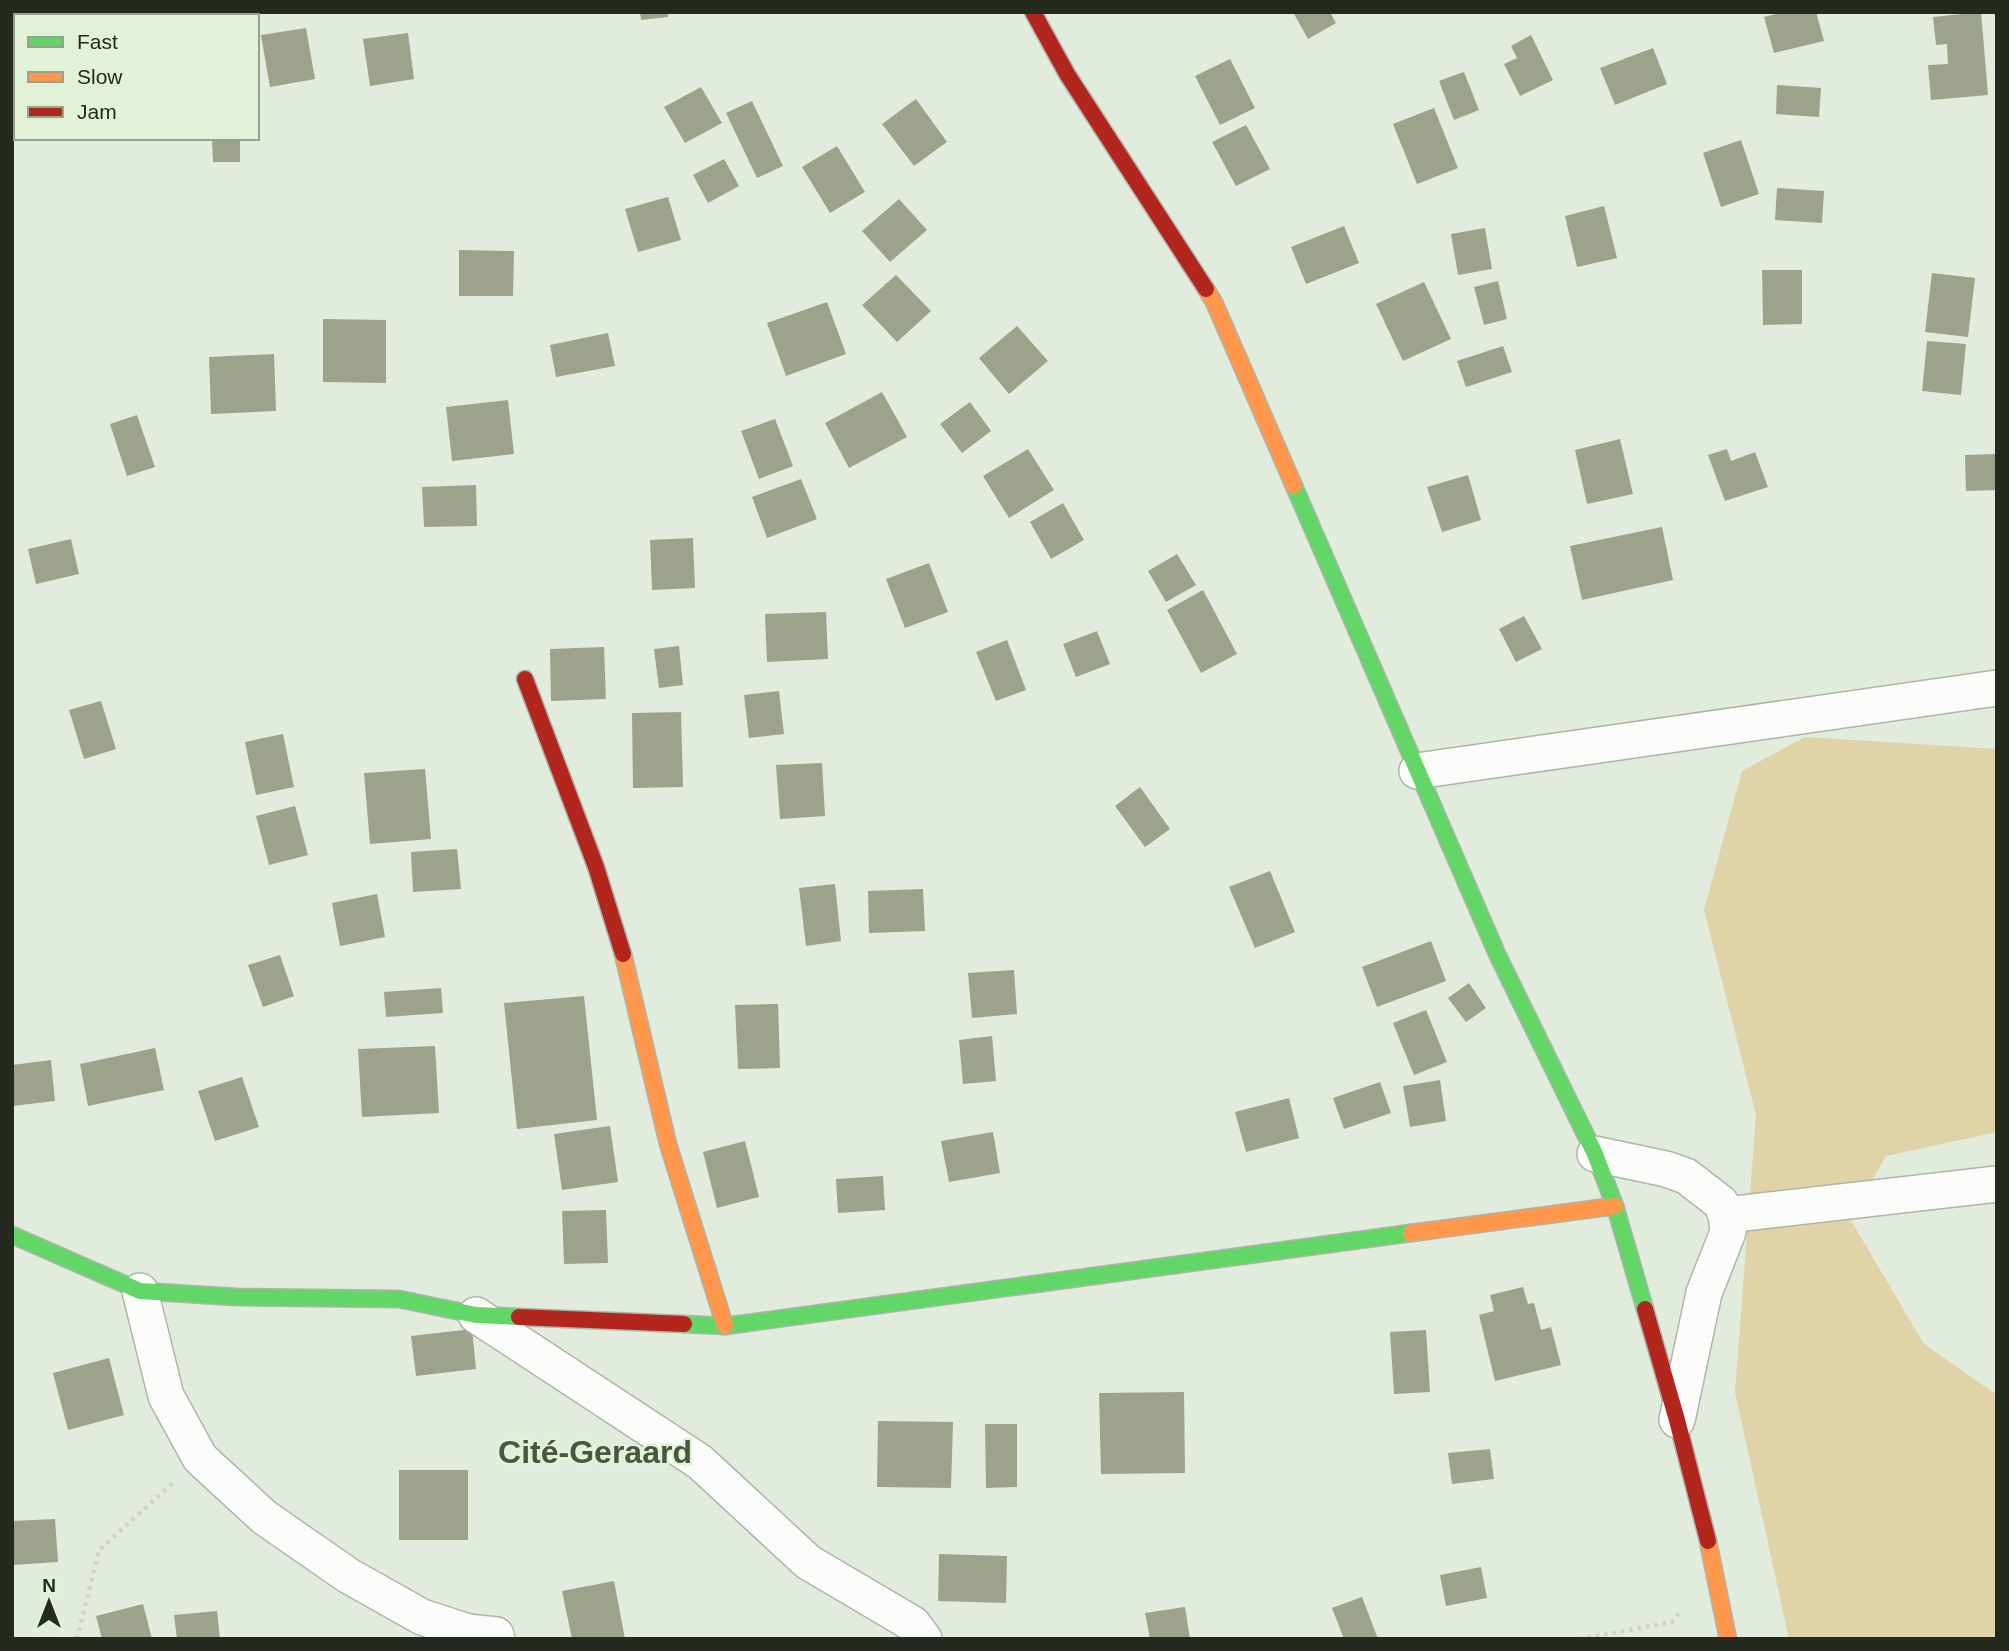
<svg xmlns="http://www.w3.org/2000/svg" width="2009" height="1651" viewBox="0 0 2009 1651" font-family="Helvetica,sans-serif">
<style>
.green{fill:#dfd3a7}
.building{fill:#9da28a}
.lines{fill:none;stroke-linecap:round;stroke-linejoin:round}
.street-casing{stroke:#aeb5aa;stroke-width:38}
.fast-casing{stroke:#aeb5aa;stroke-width:19}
.slow-casing{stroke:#aeb5aa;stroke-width:19}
.jam-casing{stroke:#aeb5aa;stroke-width:19}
.path{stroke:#d0d2cf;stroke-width:4.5;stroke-dasharray:3.5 5;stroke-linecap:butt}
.street{stroke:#fbfcfa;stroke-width:35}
.fast{stroke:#63d668;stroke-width:16}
.slow{stroke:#ff974d;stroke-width:16}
.jam{stroke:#b3261e;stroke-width:16}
.labels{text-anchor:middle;stroke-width:5;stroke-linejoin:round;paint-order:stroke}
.district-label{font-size:32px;font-weight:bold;fill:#485740;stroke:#e1f2d7}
</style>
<rect width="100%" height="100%" fill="#e2ecdd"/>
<!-- green -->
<path class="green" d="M 1805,737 L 1997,749 L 1997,1132 L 1886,1156 L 1850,1219 L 1924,1344 L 1997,1395 L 1997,1639 L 1789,1639 L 1735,1392 L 1756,1115 L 1704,910 L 1742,771 Z"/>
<!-- building -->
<path class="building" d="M 640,12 L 668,12 L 668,17 L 641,20 Z
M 1293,12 L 1330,12 L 1336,23 L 1308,39 Z
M 1784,12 L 1816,12 L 1824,41 L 1774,53 L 1764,17 Z
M 1981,12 L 1988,95 L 1931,100 L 1928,65 L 1948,64 L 1947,44 L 1936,45 L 1933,17 Z
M 306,28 L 315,79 L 270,87 L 261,35 Z
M 408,33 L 414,79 L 370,86 L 363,39 Z
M 1531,35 L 1553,80 L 1520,96 L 1504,64 L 1517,58 L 1511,46 Z
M 1653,48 L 1667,84 L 1615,105 L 1600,68 Z
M 1230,59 L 1255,108 L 1220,125 L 1195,76 Z
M 1464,72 L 1479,110 L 1454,120 L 1439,81 Z
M 1777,85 L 1821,88 L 1819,117 L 1776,114 Z
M 701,87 L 722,123 L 685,143 L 664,107 Z
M 916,99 L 947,142 L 914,166 L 882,124 Z
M 752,101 L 783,166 L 757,178 L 726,113 Z
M 1434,108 L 1458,168 L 1417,184 L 1393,124 Z
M 1246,125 L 1270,169 L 1236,186 L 1212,142 Z
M 212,138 L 240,138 L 240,162 L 213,162 Z
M 1741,140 L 1759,194 L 1721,207 L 1703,153 Z
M 837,146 L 865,192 L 830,213 L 802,167 Z
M 724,159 L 739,186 L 708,203 L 693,175 Z
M 1777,188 L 1824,191 L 1822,223 L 1775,220 Z
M 668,197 L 681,240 L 638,252 L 625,209 Z
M 899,199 L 927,230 L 890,262 L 862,231 Z
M 1604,206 L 1617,258 L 1577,267 L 1565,216 Z
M 1344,226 L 1359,263 L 1306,284 L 1291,247 Z
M 1485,228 L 1492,269 L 1458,275 L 1451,234 Z
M 459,250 L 514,251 L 513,296 L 459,296 Z
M 1762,270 L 1802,270 L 1802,324 L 1763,325 Z
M 1932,273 L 1975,278 L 1968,337 L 1925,332 Z
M 896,275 L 931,311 L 897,342 L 862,305 Z
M 1498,281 L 1507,319 L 1484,325 L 1474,287 Z
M 1424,282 L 1451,339 L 1403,361 L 1376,304 Z
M 827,302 L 846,354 L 786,376 L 767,323 Z
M 323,319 L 386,320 L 386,383 L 323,382 Z
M 1017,326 L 1048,361 L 1009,394 L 979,358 Z
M 608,333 L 615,366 L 556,377 L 550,345 Z
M 1927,341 L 1966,344 L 1961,395 L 1922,391 Z
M 1503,346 L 1512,372 L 1466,387 L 1457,361 Z
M 274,354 L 276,411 L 211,414 L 209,357 Z
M 882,392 L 907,437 L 849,468 L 825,423 Z
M 508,400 L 514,454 L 452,461 L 446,407 Z
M 970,402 L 991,431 L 962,453 L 940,424 Z
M 137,415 L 155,467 L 127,476 L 110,424 Z
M 775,419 L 793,466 L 759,479 L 741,431 Z
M 1620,439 L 1633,494 L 1587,504 L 1575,450 Z
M 1028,449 L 1054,490 L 1009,518 L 983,476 Z
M 1727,449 L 1731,461 L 1755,452 L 1768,487 L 1725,501 L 1708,455 Z
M 1997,454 L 1997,490 L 1966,491 L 1965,455 Z
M 1468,475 L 1481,520 L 1442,532 L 1427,487 Z
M 801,479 L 817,519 L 767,538 L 752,497 Z
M 476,485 L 477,526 L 424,527 L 422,487 Z
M 1063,503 L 1084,540 L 1051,559 L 1030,522 Z
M 1662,527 L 1673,580 L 1582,600 L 1570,546 Z
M 693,538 L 695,588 L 652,590 L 650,540 Z
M 71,539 L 79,574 L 36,584 L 28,549 Z
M 1177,554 L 1196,585 L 1166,602 L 1148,571 Z
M 929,563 L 948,612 L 905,628 L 886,579 Z
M 1203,590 L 1237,654 L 1201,673 L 1167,610 Z
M 826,612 L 828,659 L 767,662 L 765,614 Z
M 1524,616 L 1542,649 L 1516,662 L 1499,629 Z
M 1097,631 L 1110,664 L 1076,677 L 1063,644 Z
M 1007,640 L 1026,690 L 996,701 L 976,652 Z
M 679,646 L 683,685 L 659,688 L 654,649 Z
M 604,647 L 606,699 L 551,701 L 550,649 Z
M 779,691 L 784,734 L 749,738 L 744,695 Z
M 101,701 L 116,749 L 84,759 L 69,710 Z
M 681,712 L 683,787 L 633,788 L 632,713 Z
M 283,734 L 294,787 L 256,795 L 245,742 Z
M 822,763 L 825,816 L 780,819 L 776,765 Z
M 425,769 L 431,839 L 370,844 L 364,773 Z
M 1140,787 L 1170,829 L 1145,847 L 1115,806 Z
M 295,806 L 308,855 L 269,865 L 256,816 Z
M 457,849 L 461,889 L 413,892 L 411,852 Z
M 1270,871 L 1295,932 L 1255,948 L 1229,887 Z
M 835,884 L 841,941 L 806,946 L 799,888 Z
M 923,889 L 925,931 L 869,933 L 868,891 Z
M 377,894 L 385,937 L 340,946 L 332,903 Z
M 1431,941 L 1446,981 L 1377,1007 L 1362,967 Z
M 280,955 L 294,996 L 263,1007 L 248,965 Z
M 1014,970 L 1017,1014 L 972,1018 L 968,973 Z
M 1469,983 L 1486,1008 L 1466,1022 L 1448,998 Z
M 441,988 L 443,1013 L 386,1017 L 384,992 Z
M 584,996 L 597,1120 L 517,1129 L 504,1003 Z
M 778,1004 L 780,1068 L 738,1069 L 735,1005 Z
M 1426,1010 L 1447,1062 L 1414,1075 L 1393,1023 Z
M 992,1036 L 996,1081 L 963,1084 L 959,1040 Z
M 435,1046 L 439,1113 L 362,1117 L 358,1049 Z
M 155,1048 L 164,1090 L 88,1106 L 80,1064 Z
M 51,1060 L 55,1101 L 12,1106 L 12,1065 Z
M 242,1077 L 259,1127 L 215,1141 L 198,1091 Z
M 1440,1080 L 1446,1121 L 1410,1127 L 1403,1086 Z
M 1380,1082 L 1391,1113 L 1344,1129 L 1333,1098 Z
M 1289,1098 L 1299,1138 L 1246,1152 L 1235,1112 Z
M 610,1126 L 618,1182 L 562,1190 L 554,1134 Z
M 993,1132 L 1000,1173 L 949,1182 L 941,1141 Z
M 745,1141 L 759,1197 L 717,1208 L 703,1152 Z
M 883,1176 L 885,1210 L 838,1213 L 836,1179 Z
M 606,1210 L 608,1263 L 564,1264 L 562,1211 Z
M 1523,1287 L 1528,1304 L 1534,1303 L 1541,1330 L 1551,1327 L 1561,1365 L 1495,1381 L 1479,1315 L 1494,1311 L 1490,1295 Z
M 472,1329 L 476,1369 L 416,1376 L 411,1336 Z
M 1426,1330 L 1430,1392 L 1394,1394 L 1390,1332 Z
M 109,1358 L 124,1415 L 68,1430 L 53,1373 Z
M 1184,1392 L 1185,1473 L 1101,1474 L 1099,1393 Z
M 878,1421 L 953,1422 L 951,1488 L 877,1487 Z
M 985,1424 L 1017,1424 L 1017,1487 L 986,1488 Z
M 1490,1449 L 1494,1479 L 1452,1484 L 1448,1453 Z
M 399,1470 L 468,1470 L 468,1540 L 399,1540 Z
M 55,1519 L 58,1562 L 12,1565 L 12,1521 Z
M 939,1554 L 1007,1556 L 1006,1603 L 938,1601 Z
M 1481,1567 L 1487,1598 L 1446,1606 L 1440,1575 Z
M 614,1581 L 625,1639 L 572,1639 L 562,1591 Z
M 1362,1597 L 1378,1639 L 1344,1639 L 1332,1608 Z
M 143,1604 L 152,1639 L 102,1639 L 96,1616 Z
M 1185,1607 L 1190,1639 L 1150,1639 L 1145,1613 Z
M 217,1611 L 220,1639 L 177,1639 L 174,1615 Z"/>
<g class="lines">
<!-- street casing -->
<g class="street-casing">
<path id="street" d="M 1417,771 L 1997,688
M 1595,1154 L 1666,1169 L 1686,1176 L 1721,1203 L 1726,1215 L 1728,1232 L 1704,1293 L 1677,1420
M 1726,1215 L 1997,1184
M 140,1291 L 166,1396 L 200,1458 L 264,1517 L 349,1576 L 422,1617 L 468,1632 L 496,1635 L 497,1639
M 476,1315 L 700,1462 L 808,1562 L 913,1624 L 924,1639"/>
</g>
<!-- fast casing -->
<g class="fast-casing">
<path id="fast" d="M 1294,486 L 1498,956 L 1595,1154 L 1615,1206 L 1645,1309
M 12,1235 L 140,1291 L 237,1297 L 399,1299 L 476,1315 L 519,1317
M 684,1324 L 725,1326 L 1411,1233"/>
</g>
<!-- slow casing -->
<g class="slow-casing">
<path id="slow" d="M 1206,289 L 1214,302 L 1294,486
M 623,954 L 668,1144 L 725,1326
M 1411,1233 L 1615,1206
M 1708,1541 L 1728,1639"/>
</g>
<!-- jam casing -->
<g class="jam-casing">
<path id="jam" d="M 1033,12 L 1067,74 L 1206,289
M 525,679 L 596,867 L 623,954
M 1645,1309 L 1677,1420 L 1708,1541
M 519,1317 L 684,1324"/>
</g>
<!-- path -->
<path class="path" d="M 77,1639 L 99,1550 L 173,1483
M 1579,1639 L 1672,1622 L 1682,1609"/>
<!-- street -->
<use href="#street" class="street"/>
<!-- fast -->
<use href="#fast" class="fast"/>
<!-- slow -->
<use href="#slow" class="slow"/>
<!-- jam -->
<use href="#jam" class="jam"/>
</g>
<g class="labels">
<!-- district labels -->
<g class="district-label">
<text x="595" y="1463">Cité-Geraard</text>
</g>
</g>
<!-- border -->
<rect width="2009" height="1651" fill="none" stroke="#242a20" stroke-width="28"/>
<!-- legend -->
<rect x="14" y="14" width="245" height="126" fill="#e1f2d7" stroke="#95a28e" stroke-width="2"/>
<rect x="28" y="37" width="35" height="10" fill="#63d668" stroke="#95a28e" stroke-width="2"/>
<text x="77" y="49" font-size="21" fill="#242a20">Fast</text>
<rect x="28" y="72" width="35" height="10" fill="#ff974d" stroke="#95a28e" stroke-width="2"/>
<text x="77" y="84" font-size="21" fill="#242a20">Slow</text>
<rect x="28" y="107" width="35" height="10" fill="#b3261e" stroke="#95a28e" stroke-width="2"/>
<text x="77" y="119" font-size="21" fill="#242a20">Jam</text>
<!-- north arrow -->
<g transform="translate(49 1602)" stroke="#e1f2d7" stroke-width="5" paint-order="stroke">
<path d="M0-5L12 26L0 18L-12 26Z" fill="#242a20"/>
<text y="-10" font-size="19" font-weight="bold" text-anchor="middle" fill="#242a20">N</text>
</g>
</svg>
